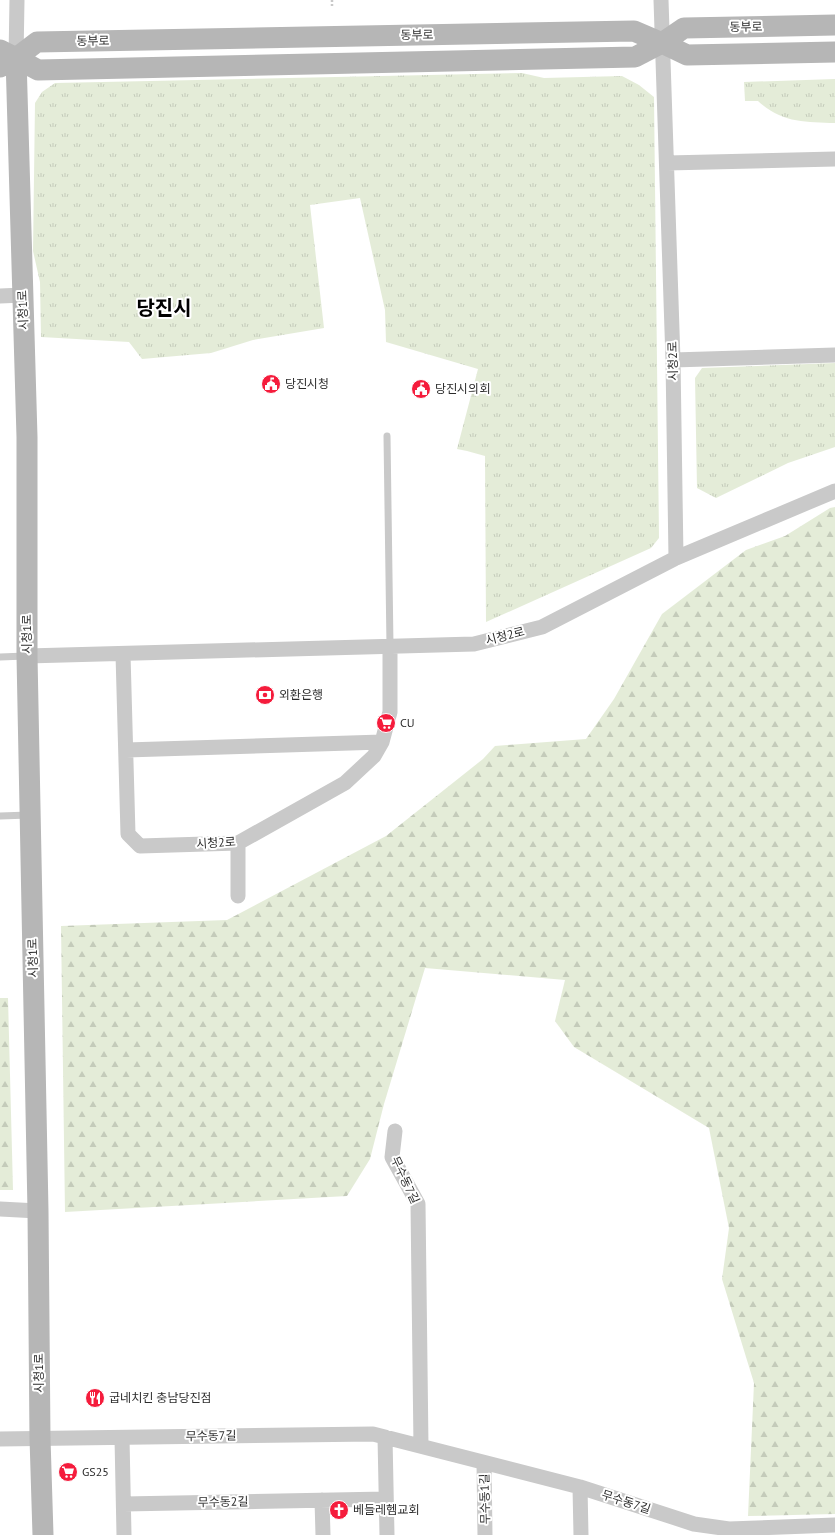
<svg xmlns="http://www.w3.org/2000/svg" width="835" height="1535" viewBox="0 0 835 1535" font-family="'PT Sans','Noto Sans KR',sans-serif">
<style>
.grass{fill:url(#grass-tufts)}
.forest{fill:url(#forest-firs)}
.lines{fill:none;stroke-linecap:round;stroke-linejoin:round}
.path{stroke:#c9c9c9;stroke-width:2.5;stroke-dasharray:2 2;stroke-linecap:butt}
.lane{stroke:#c9c9c9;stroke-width:7}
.street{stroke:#c9c9c9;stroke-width:15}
.secondary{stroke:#b6b6b6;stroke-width:21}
.labels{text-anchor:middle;stroke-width:4;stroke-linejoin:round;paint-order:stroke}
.street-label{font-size:12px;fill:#2c2c2c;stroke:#fff}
.poi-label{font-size:12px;fill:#2c2c2c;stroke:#fff;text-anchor:start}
.town-label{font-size:20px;font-weight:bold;fill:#000;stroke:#fff}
</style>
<defs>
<pattern id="grass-tufts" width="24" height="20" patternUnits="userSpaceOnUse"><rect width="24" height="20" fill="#e4ecd8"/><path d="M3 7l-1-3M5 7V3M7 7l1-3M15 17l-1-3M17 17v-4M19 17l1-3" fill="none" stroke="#c4cbba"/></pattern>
<pattern id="forest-firs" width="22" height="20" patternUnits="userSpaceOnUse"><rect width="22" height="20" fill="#e4ecd8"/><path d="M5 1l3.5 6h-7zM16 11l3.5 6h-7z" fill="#c4cbba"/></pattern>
</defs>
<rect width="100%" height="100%" fill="#fff"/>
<!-- grass -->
<path class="grass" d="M 522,73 L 544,78 L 622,76 L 639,85 L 654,97 L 659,538 L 651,548 L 486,622 L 485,456 L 467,451 L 457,449 L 478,369 L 386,342 L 385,310 L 360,198 L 310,205 L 324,328 L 253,340 L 211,353 L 142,359 L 129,342 L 41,337 L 40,282 L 33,251 L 35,103 L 42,92 L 55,83 Z
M 835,79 L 835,123 C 805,122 782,123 758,101 L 745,101 L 744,82 Z
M 835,363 L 835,447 L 788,463 L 716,498 L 697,488 L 695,378 L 702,368 Z"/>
<!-- forest -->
<path class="forest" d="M 835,507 L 835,1514 L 748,1516 L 754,1383 L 722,1279 L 729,1228 L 709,1128 L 574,1047 L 555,1021 L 565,980 L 425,968 L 384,1104 L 370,1159 L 347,1196 L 65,1212 L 61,926 L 227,920 L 386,836 L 483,759 L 495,746 L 586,739 L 614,699 L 662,614 L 746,550 L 785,536 L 830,508 Z
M 0,998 L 8,998 L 13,1190 L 0,1190 Z"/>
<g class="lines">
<!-- path -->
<path class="path" d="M 332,0 L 332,7"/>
<!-- lane -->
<path class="lane" d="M 387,436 L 390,646
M 0,657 L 26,656
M 0,816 L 29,815"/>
<!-- street -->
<path class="street" d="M 661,0 L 673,360 L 676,558
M 16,58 L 17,0
M 667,163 L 835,159
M 0,296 L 23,295
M 673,360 L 835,355
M 123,654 L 128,834 L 140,846 L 238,843 L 345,783 L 374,756 L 382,742 L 390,712 L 390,646
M 27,656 L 474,644 L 542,627 L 676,558 L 835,491
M 126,750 L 382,742
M 238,843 L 238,896
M 395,1131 L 392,1157 L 418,1204 L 421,1446
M 0,1209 L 38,1211
M 385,1437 L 387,1535
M 122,1438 L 124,1535
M 0,1439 L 373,1434 L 580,1487 L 694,1524 L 729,1529 L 835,1525
M 484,1463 L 485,1535
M 580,1487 L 581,1535
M 322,1500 L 323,1535
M 124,1504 L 386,1499"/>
<!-- secondary -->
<path class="secondary" d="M 0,50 L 16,58 L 37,42 L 634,31 L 662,43 L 684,28 L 835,25
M 16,58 L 27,437 L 27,656 L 38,1211 L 40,1438 L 43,1535
M 0,67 L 16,58 L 38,70 L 635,57 L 662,43 L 687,55 L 835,52"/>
</g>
<!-- icons -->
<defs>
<g id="civic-disc" transform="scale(1)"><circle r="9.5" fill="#f51c3c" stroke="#fff"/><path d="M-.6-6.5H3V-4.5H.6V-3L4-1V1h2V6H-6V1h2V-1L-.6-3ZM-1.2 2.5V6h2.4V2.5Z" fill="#fff"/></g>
<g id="bank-disc" transform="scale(1)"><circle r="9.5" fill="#f51c3c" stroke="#fff"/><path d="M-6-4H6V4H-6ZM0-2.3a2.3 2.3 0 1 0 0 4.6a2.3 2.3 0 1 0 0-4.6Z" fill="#fff"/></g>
<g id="supermarket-disc" transform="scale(1)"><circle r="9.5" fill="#f51c3c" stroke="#fff"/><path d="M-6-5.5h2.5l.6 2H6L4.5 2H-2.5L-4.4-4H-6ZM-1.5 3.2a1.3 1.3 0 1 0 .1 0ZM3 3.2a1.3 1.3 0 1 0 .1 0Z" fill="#fff"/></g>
<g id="restaurant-disc" transform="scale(1)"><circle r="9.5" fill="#f51c3c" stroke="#fff"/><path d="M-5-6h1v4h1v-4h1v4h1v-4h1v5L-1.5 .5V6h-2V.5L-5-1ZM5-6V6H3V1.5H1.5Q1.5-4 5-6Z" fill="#fff"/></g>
<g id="church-disc" transform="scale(1)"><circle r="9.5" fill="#f51c3c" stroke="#fff"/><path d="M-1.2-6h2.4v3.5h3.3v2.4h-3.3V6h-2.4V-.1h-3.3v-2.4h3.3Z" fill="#fff"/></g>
</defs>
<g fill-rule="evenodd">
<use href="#civic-disc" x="271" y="384"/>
<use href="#civic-disc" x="421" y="389"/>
<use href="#bank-disc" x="265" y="695"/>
<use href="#supermarket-disc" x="386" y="723"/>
<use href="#restaurant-disc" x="95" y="1398"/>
<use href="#supermarket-disc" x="68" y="1472"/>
<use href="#church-disc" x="339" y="1510"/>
</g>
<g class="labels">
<!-- street labels -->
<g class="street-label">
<text transform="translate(746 27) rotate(-1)" y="4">동부로</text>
<text transform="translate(417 35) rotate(-1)" y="4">동부로</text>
<text transform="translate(93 41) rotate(-1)" y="4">동부로</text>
<text transform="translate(23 310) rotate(-92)" y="4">시청1로</text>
<text transform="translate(673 361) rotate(-91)" y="4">시청2로</text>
<text transform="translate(27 634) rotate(-90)" y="4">시청1로</text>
<text transform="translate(505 636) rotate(-14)" y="4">시청2로</text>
<text transform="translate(216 843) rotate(-4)" y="4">시청2로</text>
<text transform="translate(33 958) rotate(-91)" y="4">시청1로</text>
<text transform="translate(405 1180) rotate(65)" y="4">무수동7길</text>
<text transform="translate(39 1373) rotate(-90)" y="4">시청1로</text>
<text transform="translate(211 1436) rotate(-1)" y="4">무수동7길</text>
<text transform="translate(485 1499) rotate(-91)" y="4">무수동1길</text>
<text transform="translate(223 1502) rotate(-1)" y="4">무수동2길</text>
<text transform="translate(626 1502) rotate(18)" y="4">무수동7길</text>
</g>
<!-- poi labels -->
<g class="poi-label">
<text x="285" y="388">당진시청</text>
<text x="435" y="393">당진시의회</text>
<text x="279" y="699">외환은행</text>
<text x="400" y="727">CU</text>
<text x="109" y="1402">굽네치킨 충남당진점</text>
<text x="82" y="1476">GS25</text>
<text x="353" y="1514">베들레헴교회</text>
</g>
<!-- town labels -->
<g class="town-label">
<text x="164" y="315">당진시</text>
</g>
</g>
</svg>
